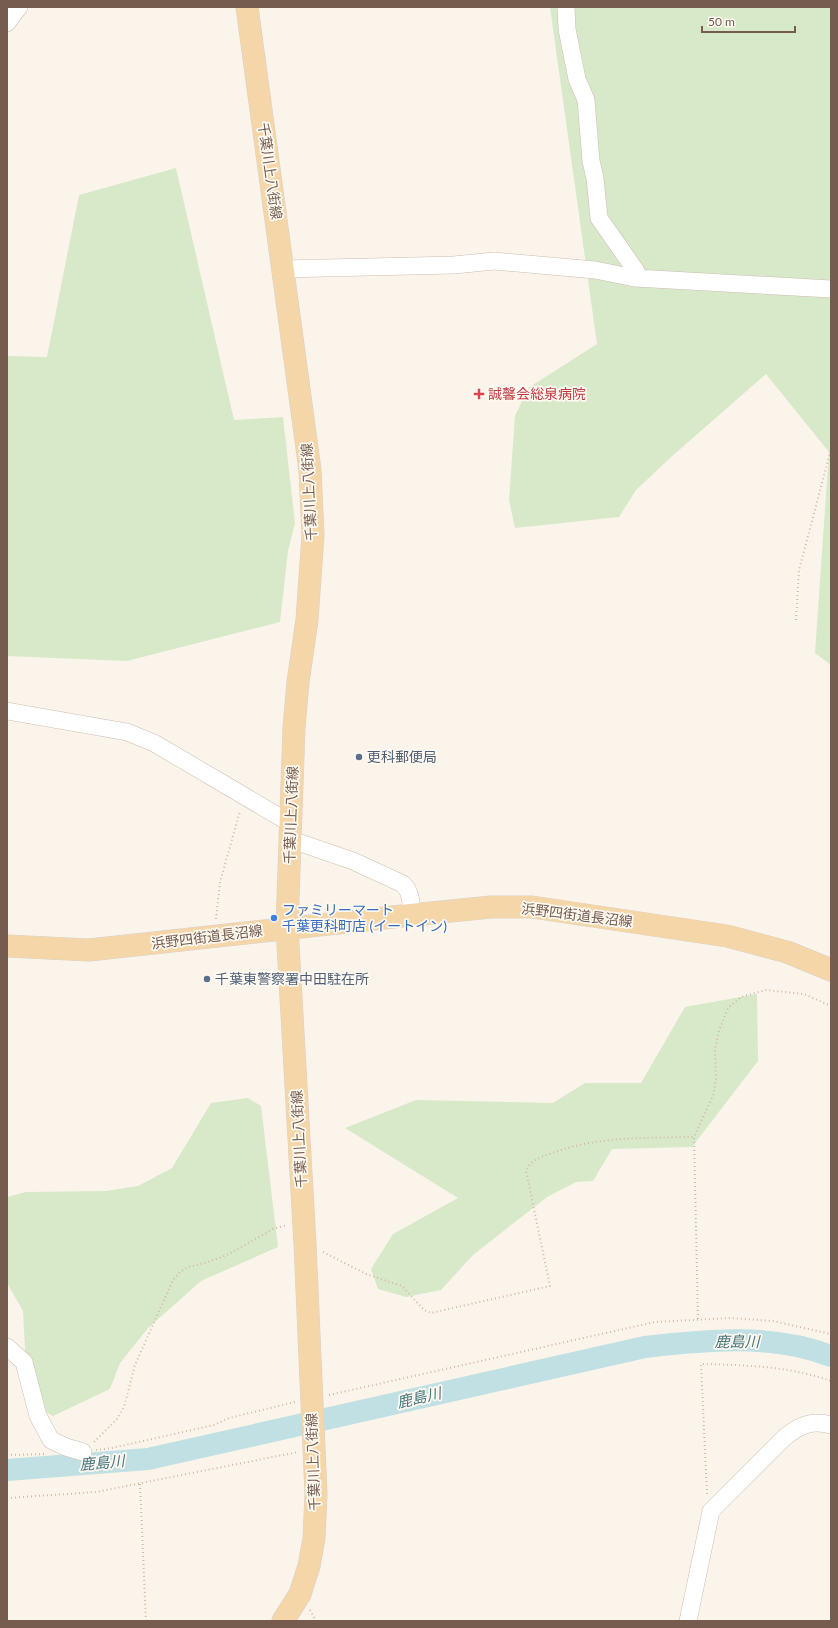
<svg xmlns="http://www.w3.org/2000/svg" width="838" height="1628" viewBox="0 0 838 1628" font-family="Lato,'Noto Sans JP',sans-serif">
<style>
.green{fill:#d7e9c9}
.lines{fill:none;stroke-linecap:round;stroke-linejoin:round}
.river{stroke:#c0e0e4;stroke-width:22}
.minor-casing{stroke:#cdbdb1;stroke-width:18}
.major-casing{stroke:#d8d1ce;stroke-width:23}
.path{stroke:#d5b7a6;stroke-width:2;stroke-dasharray:1 3;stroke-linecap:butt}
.minor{stroke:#fff;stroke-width:17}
.major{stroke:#f5d6a8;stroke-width:22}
.health-dot{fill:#e0444e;stroke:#fef9f1;stroke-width:1.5}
.service-dot{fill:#5c6f8a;stroke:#fef9f1;stroke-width:1.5}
.shop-dot{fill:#3f7fe0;stroke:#fef9f1;stroke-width:1.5}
.labels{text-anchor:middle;stroke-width:3.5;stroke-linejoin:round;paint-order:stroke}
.street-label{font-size:14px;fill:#755c4f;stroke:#fef9f1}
.health-label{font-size:14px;fill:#be3a42;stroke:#fef9f1;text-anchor:start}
.service-label{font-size:14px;fill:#4e5e75;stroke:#fef9f1;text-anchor:start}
.shop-label{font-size:14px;fill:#366cbe;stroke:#fef9f1;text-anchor:start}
.water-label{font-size:15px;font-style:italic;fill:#47777f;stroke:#fef9f1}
</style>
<rect width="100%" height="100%" fill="#fbf4ea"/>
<!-- green -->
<path class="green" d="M 550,7 L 831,7 L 831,665 L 815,653 L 829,452 L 766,374 L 670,458 L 636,490 L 619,517 L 515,528 L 509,500 L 515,416 L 528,388 L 597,344 Z
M 176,168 L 234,420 L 283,417 L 295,523 L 288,551 L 280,622 L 127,661 L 7,656 L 7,356 L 47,357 L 79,195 Z
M 757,994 L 758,1061 L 692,1147 L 612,1149 L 593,1181 L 576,1182 L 547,1197 L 473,1255 L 441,1290 L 406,1297 L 378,1289 L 371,1269 L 393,1234 L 458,1198 L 345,1128 L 416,1100 L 553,1103 L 585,1083 L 641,1083 L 685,1007 Z
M 248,1098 L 261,1106 L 278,1247 L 201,1281 L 148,1328 L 120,1363 L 110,1389 L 53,1416 L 28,1402 L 23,1311 L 7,1283 L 7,1197 L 26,1192 L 106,1191 L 138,1186 L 172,1168 L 211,1103 Z"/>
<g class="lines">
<!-- river -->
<path class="river" d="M 7,1470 L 148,1459 L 645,1347 C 705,1340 773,1333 831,1356"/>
<!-- minor casing -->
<g class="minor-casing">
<path id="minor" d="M 566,7 L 567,29 L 577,79 L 586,100 L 591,161 L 595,178 L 599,218 L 636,271 L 635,278
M 7,23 L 19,7
M 283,269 L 454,265 L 494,261 L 595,270 L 635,278 L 831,289
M 7,711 L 127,732 L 154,743 L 290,823
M 289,839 L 353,861 L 403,884 C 412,893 411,903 411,915
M 7,1347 L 24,1362 L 38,1416 L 51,1440 L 66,1447 L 83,1452
M 688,1621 L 711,1511 L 785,1437 C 800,1425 812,1420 831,1425"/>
</g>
<!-- major casing -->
<g class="major-casing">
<path id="major" d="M 247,7 L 310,470 L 313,535 L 307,620 L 298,682 L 294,728 L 287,927 L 305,1244 L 316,1494 L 314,1538 L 309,1566 L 300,1594 L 283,1621
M 7,946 L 89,950 L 411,915 L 491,907 L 532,907 L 727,936 L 787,952 L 831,970"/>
</g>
<!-- path -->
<path class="path" d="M 796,620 L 799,570 L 831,449
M 216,919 L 220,882 L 240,811
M 323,1252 L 366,1274 L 402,1286 L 424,1310 L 431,1313 L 550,1286 L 526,1171 C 531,1159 541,1157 552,1153 C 598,1136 646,1138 694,1137
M 698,1319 L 694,1137 L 713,1096 L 716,1079 L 715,1049 L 719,1031 L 728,1008 L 741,997 L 766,990 L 804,994 L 831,1006
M 329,1395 L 655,1322 L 730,1318 L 773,1321 L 831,1334
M 94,1442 L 117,1419 L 124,1407 L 135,1365 L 173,1280 L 180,1272 L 188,1267 L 205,1263 L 227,1255 L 273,1229 L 287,1225
M 96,1450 L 112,1448 L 214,1425 L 229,1418 L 295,1402
M 7,1455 L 46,1454
M 140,1484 L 146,1621
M 707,1494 L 701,1364 C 745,1365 789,1366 831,1381
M 7,1498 L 96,1492 L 298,1452
M 310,1610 L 316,1621"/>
<!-- minor -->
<use href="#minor" class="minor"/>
<!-- major -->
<use href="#major" class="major"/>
</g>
<!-- markers -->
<path class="health-dot" d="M477 388h4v4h4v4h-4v4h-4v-4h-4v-4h4z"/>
<g class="service-dot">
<circle cx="359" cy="757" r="4"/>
<circle cx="207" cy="979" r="4"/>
</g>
<circle class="shop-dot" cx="274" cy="918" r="4"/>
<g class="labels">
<!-- street labels -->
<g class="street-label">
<text transform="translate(270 171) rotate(82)" y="5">千葉川上八街線</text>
<text transform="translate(309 492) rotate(-93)" y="5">千葉川上八街線</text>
<text transform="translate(291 815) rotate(-88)" y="5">千葉川上八街線</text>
<text transform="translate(577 915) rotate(7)" y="5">浜野四街道長沼線</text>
<text transform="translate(207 937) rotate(-7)" y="5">浜野四街道長沼線</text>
<text transform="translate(299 1139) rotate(-93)" y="5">千葉川上八街線</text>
<text transform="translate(313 1462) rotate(-92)" y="5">千葉川上八街線</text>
</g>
<!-- health labels -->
<g class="health-label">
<text x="488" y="399">誠馨会総泉病院</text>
</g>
<!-- service labels -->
<g class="service-label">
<text x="367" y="762">更科郵便局</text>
<text x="215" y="984">千葉東警察署中田駐在所</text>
</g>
<!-- shop labels -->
<g class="shop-label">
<text x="282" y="915">ファミリーマート<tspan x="282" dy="16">千葉更科町店 (イートイン)</tspan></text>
</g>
<!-- water labels -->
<g class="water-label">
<text x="737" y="1347">鹿島川</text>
<text transform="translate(419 1398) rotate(-13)" y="5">鹿島川</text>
<text transform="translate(102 1463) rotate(-5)" y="5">鹿島川</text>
</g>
</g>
<!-- border -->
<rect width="838" height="1628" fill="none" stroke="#755c4f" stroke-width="16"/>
<!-- scale -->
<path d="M702 26v6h93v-6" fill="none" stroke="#755c4f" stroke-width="2"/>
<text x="708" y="26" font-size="12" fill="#755c4f" stroke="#fef9f1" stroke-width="3" paint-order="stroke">50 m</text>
</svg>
